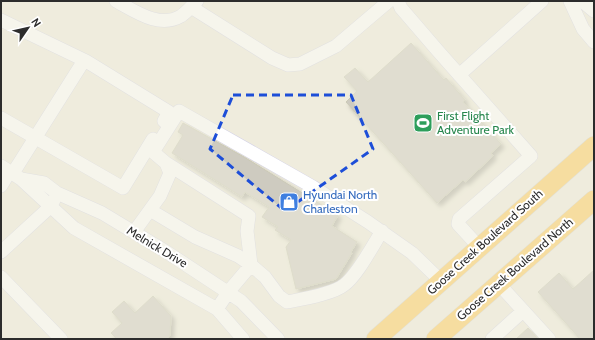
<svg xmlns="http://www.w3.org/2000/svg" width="595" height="340" viewBox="0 0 595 340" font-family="Cabin,sans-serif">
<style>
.building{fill:#cecbc0;stroke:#cbc9b6;filter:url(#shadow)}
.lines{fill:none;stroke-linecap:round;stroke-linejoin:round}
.minor-casing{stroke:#d3d2e6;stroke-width:14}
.highway-casing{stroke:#d1d1d1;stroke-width:20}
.minor{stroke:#fff;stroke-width:13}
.highway{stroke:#ffc958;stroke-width:19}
.marked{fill:none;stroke:#1d4ed8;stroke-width:3;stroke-dasharray:8 5;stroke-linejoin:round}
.labels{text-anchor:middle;stroke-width:4;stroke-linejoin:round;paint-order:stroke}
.leisure-label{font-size:12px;fill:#27864d;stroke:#fff;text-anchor:start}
.shop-label{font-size:12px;fill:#366cbe;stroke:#fff;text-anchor:start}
.street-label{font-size:12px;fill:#2c2c2c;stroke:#fff}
</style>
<defs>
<filter id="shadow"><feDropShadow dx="3.5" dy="3.5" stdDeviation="2" flood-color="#0004"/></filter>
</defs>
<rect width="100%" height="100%" fill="#efecdd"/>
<!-- building -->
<path class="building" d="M 411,43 L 444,80 L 446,78 L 465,100 L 463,102 L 501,144 L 491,153 L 493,156 L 465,182 L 463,180 L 437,203 L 346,102 L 357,91 L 344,77 L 355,68 L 368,82 Z
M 183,123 L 244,157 L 338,215 L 332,226 L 357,242 L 351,252 L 352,253 L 336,279 L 296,289 L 286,247 L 291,240 L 275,230 L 278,227 L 262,217 L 269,207 L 245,192 L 242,197 L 172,153 L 183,135 L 178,132 Z
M 594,270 L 594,339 L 580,339 L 538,292 L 559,273 L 573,289 Z
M 153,296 L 171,316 L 170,336 L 167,339 L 117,339 L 111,333 L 122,323 L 112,312 L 124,301 L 135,313 Z
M 528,328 L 538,339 L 516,339 Z"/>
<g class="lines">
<!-- minor casing -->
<g class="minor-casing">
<path id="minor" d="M 116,1 C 135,11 159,29 181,16 C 187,12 192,6 197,1
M 398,1 L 401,8 L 438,51 L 531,156 L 459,219 L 458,224 L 479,247
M 570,1 L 583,29 L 594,42
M 582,1 L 594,11
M 191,7 L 272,58 L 288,65 L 300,64 L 336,46 L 389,1
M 1,20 L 86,61
M 459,75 L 542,1
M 1,118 L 123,188 L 153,139
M 166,163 L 249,216 L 247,231 L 251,265 L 265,277 L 279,296 L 287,302 C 302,299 333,294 344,285 C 357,276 373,245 382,231
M 1,166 L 21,179 L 74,228 L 217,309 L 243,339
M 13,173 L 83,62 L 86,61 L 169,112 L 164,121 L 168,125
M 21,179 L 44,183 L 57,193 L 102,213 L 165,251 L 241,301 L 278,339
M 1,186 L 10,171
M 150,210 L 195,237 L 238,256 L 251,265 L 229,291 L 217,309
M 134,232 L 160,196 L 170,173 L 166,163 L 153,152 L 179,111 L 313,187 L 368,222 L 412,253 L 441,281
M 1,252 L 50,207 L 54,200
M 1,277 L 61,339
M 498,283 L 549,339
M 492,339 L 523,311"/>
</g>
<!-- highway casing -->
<g class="highway-casing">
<path id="highway" d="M 376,339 L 594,146
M 436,339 L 594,200"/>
</g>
<!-- minor -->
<use href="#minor" class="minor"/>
<!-- highway -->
<use href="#highway" class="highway"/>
</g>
<!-- marked area -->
<path d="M0 0H595V340H0ZM 233,95 L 351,95 L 373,149 L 285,211 L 210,149 Z" fill="#efecdd" fill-opacity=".55" fill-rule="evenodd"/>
<path class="marked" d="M 233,95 L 351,95 L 373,149 L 285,211 L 210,149 Z"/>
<!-- icons -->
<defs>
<g id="stadium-square" transform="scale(1)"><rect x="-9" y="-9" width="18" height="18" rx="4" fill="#2e9e5b" stroke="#fff"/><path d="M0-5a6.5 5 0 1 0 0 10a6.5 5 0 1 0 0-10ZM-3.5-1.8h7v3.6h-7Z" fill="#fff"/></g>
<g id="shop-square" transform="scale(1)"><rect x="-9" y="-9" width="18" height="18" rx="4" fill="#3f7fe0" stroke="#fff"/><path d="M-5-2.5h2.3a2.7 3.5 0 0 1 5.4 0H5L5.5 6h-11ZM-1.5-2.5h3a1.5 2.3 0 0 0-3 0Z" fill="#fff"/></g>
</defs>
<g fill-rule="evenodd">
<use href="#stadium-square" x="423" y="123"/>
<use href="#shop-square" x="289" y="202"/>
</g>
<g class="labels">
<!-- leisure labels -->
<g class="leisure-label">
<text x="437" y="120">First Flight<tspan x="437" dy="14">Adventure Park</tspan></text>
</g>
<!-- shop labels -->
<g class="shop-label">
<text x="303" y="199">Hyundai North<tspan x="303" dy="14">Charleston</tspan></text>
</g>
<!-- street labels -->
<g class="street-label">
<text transform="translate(485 242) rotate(-42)" y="4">Goose Creek Boulevard South</text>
<text transform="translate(157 247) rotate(31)" y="4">Melnick Drive</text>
<text transform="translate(515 269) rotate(-41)" y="4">Goose Creek Boulevard North</text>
</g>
</g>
<!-- border -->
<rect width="595" height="340" fill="none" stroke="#2c2c2c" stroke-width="4"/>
<!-- north arrow -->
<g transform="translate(28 28) rotate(56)" stroke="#ffffff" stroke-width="3" paint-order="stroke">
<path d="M0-3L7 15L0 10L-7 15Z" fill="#2c2c2c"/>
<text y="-6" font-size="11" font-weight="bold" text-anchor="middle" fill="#2c2c2c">N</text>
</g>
</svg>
